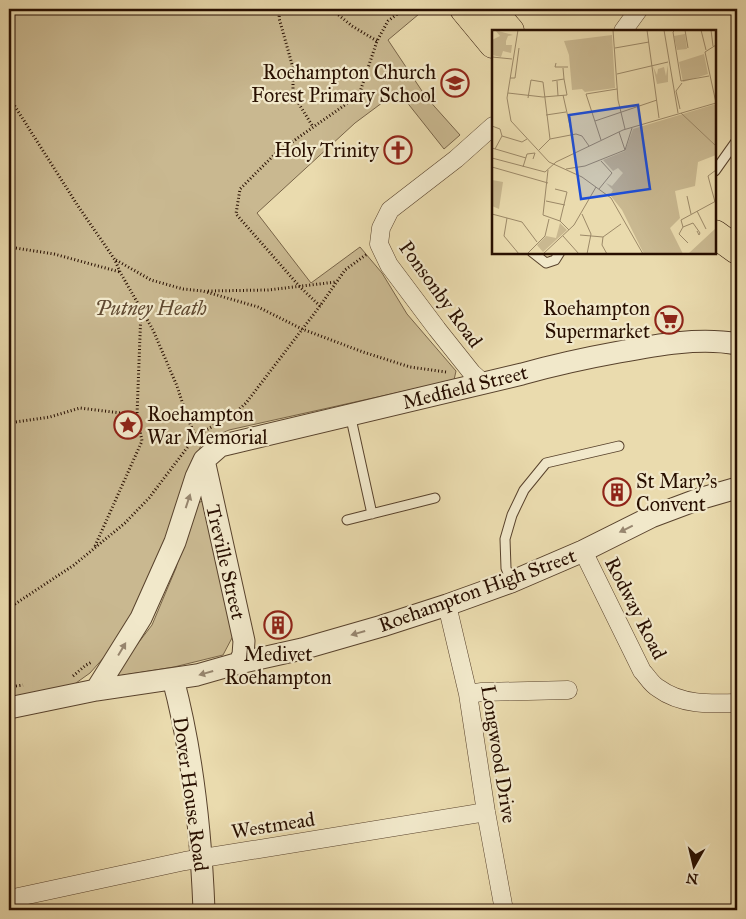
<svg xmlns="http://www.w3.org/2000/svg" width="746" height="919" viewBox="0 0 746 919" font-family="'IM FELL Great Primer',serif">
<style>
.green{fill:#c9b890;stroke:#786448}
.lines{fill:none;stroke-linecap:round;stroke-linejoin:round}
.service-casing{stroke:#58422c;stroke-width:11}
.minor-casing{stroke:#58422c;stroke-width:19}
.tertiary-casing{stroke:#58422c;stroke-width:23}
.trunk-casing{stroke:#280f00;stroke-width:29}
.path{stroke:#280f00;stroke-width:3;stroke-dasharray:1 2.5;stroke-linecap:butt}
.service{stroke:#f1e8ca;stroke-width:9}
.minor{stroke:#f1e8ca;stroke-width:18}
.tertiary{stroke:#f1e8ca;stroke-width:21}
.trunk{stroke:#eadbae;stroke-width:28}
.oneway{fill:#97866f}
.labels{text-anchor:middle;stroke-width:4.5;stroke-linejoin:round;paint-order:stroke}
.poi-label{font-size:20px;fill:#280f00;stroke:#f1e8ca;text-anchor:end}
.street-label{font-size:20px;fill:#280f00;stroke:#f1e8ca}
.park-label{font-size:20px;font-style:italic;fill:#604a32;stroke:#f1e8ca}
.inset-road{fill:none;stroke:#9c8968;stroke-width:1}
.view{fill:#1d4ed8;fill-opacity:0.15;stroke:#1d4ed8;stroke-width:2.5}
.inset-edge{fill:none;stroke:#280f00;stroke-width:2.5}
</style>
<rect width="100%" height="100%" fill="#eadbae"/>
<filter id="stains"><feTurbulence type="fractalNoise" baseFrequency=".004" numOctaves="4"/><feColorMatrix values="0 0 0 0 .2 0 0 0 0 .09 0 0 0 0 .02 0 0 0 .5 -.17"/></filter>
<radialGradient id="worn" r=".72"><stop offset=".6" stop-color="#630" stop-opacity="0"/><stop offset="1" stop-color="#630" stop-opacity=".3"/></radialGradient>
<!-- green -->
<path class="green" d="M 9,9 L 425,9 L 388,40 L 426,97 L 460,135 L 444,149 L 398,91 L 355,123 L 257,213 L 311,283 L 360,247 L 382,273 L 407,314 L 456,371 L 454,380 L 229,430 L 202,442 L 163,553 L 130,628 L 90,673 L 69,688 L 9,699 Z
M 203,501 L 233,636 L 223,655 L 174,667 L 112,677 L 152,625 L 176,568 L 189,518 L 197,503 Z"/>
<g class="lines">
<!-- service casing -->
<g class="service-casing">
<path id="service" d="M 715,171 L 737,140
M 532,252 L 546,263 L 555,260 L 560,252
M 350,414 L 372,514
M 347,520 L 435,498
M 511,581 L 506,568 L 505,539 L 512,515 L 524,490 L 546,463 L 619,446"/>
</g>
<!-- minor casing -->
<g class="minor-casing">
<path id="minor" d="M 623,31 L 639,9
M 482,382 L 472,373 L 437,329 L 389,265 L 379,244 L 381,228 L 390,210 L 456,159 L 493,126
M 583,551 L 642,671 C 647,676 651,684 658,688 C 681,705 709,704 737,703
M 447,605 L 468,694 L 486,812 L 504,910
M 468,694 L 482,692 L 568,690
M 9,899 L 185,861 L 486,812"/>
</g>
<!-- tertiary casing -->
<g class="tertiary-casing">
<path id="tertiary" d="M 204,460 L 244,641 L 243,655 L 239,663
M 173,679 C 193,754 201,833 204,910
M 96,690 L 141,618 L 175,542 L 196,477 L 204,460 L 220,446 L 522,374 C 554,365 586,358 619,352 C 656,345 700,337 737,344
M 9,708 L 96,690 L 197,675 L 239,663 L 302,649 L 382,626 L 447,605 L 511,582 L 583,551 L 651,517 L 699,499 L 737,488"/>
</g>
<!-- trunk casing -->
<g class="trunk-casing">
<path id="trunk" d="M 464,9 L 493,44
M 491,9 L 510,31
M 715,234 L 737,250"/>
</g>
<!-- path -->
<path class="path" d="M 280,9 L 279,18 L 293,68 L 293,94 L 313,127
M 326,9 L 335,12 L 352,26 L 377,41
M 9,97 L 78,206 L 115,260 L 120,272 L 153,330 L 177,386 L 187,417 L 196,437
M 9,247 L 54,254 L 120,272
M 116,260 L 151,280 L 183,289 L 203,291 L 258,307 L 302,329 L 363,352 L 410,367 L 446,372
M 208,291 L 268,290 L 336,282
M 320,306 L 300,287 L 236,214 L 240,189 L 275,154 L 359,95 L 377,41 L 388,21 L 404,9
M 9,423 L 50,417 L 80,408 L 137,415
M 95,546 L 142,441 L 137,415 L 141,310
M 9,608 L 74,565 L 125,523 L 149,498 L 196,436 L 235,413 L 246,403 L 320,306 L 345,270 L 367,254
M 73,676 L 86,665 L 92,662
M 9,687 L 23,685"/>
<!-- service -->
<use href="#service" class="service"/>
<!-- minor -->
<use href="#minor" class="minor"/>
<!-- tertiary -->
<use href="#tertiary" class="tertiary"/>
<!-- trunk -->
<use href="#trunk" class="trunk"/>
</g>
<!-- one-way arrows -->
<defs><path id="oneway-solid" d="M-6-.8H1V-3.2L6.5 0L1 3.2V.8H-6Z" transform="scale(1.25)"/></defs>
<g class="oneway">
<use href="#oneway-solid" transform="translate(188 501) rotate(-72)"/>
<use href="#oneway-solid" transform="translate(626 529) rotate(154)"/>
<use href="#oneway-solid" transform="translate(358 633) rotate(164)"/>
<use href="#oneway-solid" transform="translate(122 649) rotate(-59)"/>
<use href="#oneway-solid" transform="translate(206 673) rotate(164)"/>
</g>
<!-- icons -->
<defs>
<g id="school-ring" transform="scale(1.4375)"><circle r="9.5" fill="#f1e8ca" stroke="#8f2418" stroke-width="1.5"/><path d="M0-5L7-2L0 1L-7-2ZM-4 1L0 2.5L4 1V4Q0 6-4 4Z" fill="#8f2418"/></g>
<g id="church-ring" transform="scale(1.4375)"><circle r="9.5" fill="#f1e8ca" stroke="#8f2418" stroke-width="1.5"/><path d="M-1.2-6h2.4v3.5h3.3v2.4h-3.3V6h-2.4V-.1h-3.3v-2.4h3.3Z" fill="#8f2418"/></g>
<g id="supermarket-ring" transform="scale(1.4375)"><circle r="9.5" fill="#f1e8ca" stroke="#8f2418" stroke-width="1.5"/><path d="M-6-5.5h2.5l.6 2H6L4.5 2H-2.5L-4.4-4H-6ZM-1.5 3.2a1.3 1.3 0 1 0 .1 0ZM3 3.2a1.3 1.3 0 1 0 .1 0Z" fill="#8f2418"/></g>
<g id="sight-ring" transform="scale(1.4375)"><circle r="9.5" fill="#f1e8ca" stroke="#8f2418" stroke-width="1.5"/><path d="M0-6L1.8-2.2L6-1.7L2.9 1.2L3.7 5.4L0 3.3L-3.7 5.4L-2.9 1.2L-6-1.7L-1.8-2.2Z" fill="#8f2418"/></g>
<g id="building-ring" transform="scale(1.4375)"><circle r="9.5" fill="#f1e8ca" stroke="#8f2418" stroke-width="1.5"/><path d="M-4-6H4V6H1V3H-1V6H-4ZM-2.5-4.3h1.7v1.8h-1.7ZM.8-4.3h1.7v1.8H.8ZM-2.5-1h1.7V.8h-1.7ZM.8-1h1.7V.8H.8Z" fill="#8f2418"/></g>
</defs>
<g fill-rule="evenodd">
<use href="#school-ring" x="455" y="83"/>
<use href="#church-ring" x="398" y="150"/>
<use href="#supermarket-ring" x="669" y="320"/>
<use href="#sight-ring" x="128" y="425"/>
<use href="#building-ring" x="617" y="492"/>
<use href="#building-ring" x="278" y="625"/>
</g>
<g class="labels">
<!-- poi labels -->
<g class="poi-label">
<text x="436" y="79">Roehampton Church<tspan x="436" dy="23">Forest Primary School</tspan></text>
<text x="379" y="157">Holy Trinity</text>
<text x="650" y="315">Roehampton<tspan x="650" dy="23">Supermarket</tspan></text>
<text x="147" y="421" text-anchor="start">Roehampton<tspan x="147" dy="23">War Memorial</tspan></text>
<text x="636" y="488" text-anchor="start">St Mary's<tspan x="636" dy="23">Convent</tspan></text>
<text x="278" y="661" text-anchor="middle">Medivet<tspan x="278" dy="23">Roehampton</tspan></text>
</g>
<!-- street labels -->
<g class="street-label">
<text transform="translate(441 294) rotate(54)" y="7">Ponsonby Road</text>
<text transform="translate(465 387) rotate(-14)" y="7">Medfield Street</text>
<text transform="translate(226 562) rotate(77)" y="7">Treville Street</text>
<text transform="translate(477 590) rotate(-20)" y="7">Roehampton High Street</text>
<text transform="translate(636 608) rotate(63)" y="7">Rodway Road</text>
<text transform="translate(499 754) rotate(81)" y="7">Longwood Drive</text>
<text transform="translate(191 794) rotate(82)" y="7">Dover House Road</text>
<text transform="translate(273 825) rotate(-9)" y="7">Westmead</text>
</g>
<!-- park labels -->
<g class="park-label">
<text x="151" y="315">Putney Heath</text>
</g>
</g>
<!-- overview -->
<g transform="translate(492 30)">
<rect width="224" height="224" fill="#eadbae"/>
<path d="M 3,0 L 21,5 L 16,6 L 14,11 L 14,15 L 20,15 L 19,23 L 11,21 L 9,27 L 0,25 L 0,10 L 8,6 ZM 193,4 L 195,19 L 185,20 L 182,6 ZM 120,5 L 123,58 L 93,62 L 90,59 L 80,60 L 77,25 L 72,11 ZM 212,24 L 216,44 L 191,52 L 187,32 ZM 176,35 L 176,52 L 165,54 L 161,36 L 165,45 L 166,39 L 172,37 L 174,46 ZM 224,74 L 224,125 L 206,132 L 203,156 L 183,161 L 188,188 L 178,198 L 191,224 L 152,224 L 130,180 L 118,165 L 121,160 L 114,153 L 120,156 L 131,143 L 126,138 L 121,141 L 111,130 L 133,121 L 141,99 ZM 0,150 L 11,152 L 7,179 L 0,176 ZM 68,193 L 75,200 L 51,222 L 45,215 L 54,206 L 64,208 ZM 224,198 L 224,224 L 195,224 L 197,223 Z" fill="#c9b890"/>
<path class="inset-road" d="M 26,0 L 15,68 L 19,91 L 57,132 L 90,147 L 119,168 L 151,224M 121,0 L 126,70 L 133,99M 155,0 L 167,88M 172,0 L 186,83M 183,0 L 181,2 L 189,51 L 217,46M 193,0 L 196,18M 209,0 L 214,20M 219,0 L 221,16M 224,15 L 213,22 L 224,73M 123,18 L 157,12M 0,27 L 20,29M 64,33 L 63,37 L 76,37M 125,44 L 176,32M 18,48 L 23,48 L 27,18M 60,51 L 72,49 L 71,38M 65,51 L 66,66M 16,63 L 51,67 L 75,65 L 72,49M 71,65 L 80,105M 36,68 L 39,50 L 51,52 L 58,109M 188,79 L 184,61 L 190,53M 189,83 L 224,116M 54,85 L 74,82M 103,91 L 165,70M 0,96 L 8,99 L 10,106 L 3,119M 127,102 L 133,120M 10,106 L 30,112 L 35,109M 109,110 L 94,64 L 125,59M 0,118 L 34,128M 47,120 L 58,109 L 84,104 L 90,106 L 97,116M 133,120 L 140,98M 0,128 L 53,142 L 64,132 L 131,100 L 224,73M 0,137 L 56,153M 31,137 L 35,124 L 43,123 L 41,129M 74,139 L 93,136 L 133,120M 56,140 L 51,185 L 68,191 L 77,200M 63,159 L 75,162 L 68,191M 107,159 L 120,143 L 109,131M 195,166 L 199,184M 54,171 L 73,175M 223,172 L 216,146 L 224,140M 205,181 L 214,199M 0,184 L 15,188M 90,184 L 99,204 L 95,224M 191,197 L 189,190 L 224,171M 191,197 L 201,193 L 208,203 L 207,205 L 205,201M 191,197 L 187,204 L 196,213M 88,205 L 111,207 L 129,194M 71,206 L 87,224M 111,207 L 110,215 L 115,224M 27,224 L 12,206 L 15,188 L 30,192 L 45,212M 35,224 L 53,206 L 57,189M 51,224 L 82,195 L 104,157"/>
<path class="view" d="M 146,75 L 158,159 L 89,169 L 77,85 Z"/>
<rect width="224" height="224" class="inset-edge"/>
</g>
<!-- margin -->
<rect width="746" height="919" fill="none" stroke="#eadbae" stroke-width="30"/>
<rect x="10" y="10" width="726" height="899" fill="none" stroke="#280f00" stroke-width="2.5"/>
<rect x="15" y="15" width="716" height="889" fill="none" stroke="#280f00"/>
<!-- north arrow -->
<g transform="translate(694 866) rotate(188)" stroke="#f1e8ca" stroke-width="4" paint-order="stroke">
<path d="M0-4L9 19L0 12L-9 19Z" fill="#280f00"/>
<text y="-8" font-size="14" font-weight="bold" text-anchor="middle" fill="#280f00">N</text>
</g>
<rect width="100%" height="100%" filter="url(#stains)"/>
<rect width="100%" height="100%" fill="url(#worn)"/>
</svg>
